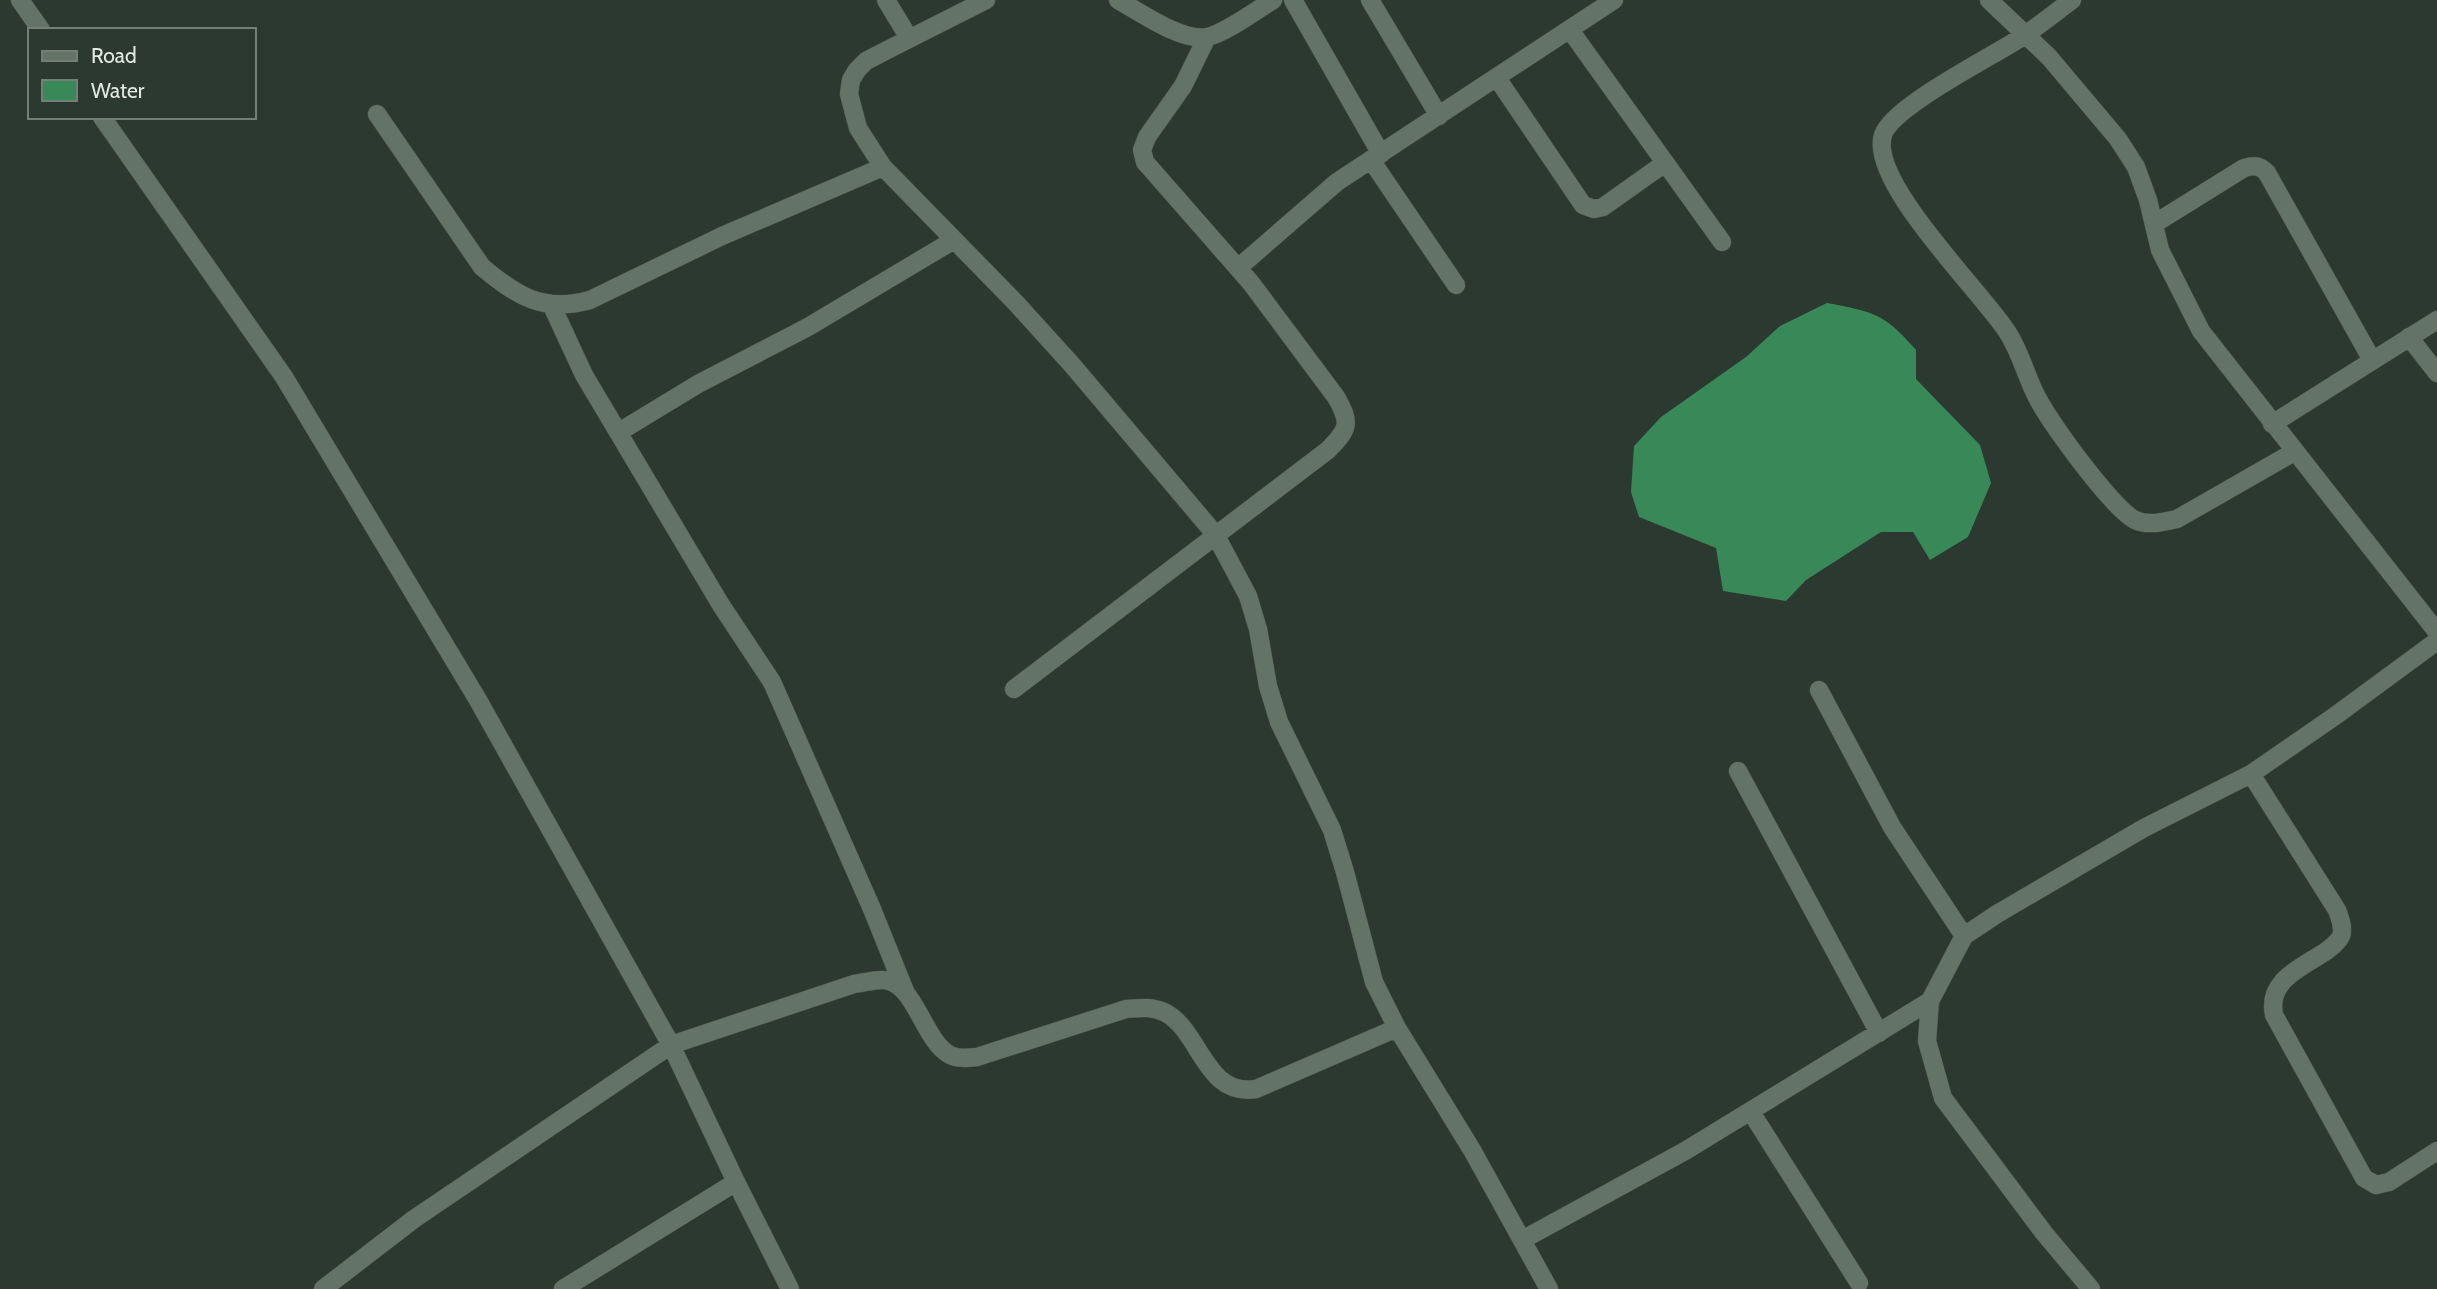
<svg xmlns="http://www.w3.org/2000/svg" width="2437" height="1289" viewBox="0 0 2437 1289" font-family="Cabin,sans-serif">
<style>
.water{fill:#388858}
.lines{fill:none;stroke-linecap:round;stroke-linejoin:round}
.minor-casing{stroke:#49544d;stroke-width:19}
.minor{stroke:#647368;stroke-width:18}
</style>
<rect width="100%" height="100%" fill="#2c3930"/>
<!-- water -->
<path class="water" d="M 1827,303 C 1874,312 1884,313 1916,350 L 1916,379 L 1980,445 L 1991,483 L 1968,537 L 1930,560 L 1913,532 L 1881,532 L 1806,580 L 1786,601 L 1723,591 L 1716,548 L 1639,517 L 1631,492 L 1634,446 L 1661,417 L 1746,357 L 1780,326 Z"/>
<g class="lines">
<!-- minor casing -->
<g class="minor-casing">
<path id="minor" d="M 20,0 L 41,30
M 886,0 L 909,38
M 986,0 L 895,46 L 866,61 L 857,70 L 851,80 L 849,94 L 858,128 L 883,167 L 1015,302 L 1073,366 L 1215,534 L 1248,596 L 1258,629 L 1268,686 L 1279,722 L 1332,830 L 1345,872 L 1374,982 L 1397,1028 L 1472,1150 L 1549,1289
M 1118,0 C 1140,12 1182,42 1207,37 C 1224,34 1257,10 1273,0
M 1293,0 L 1381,154
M 1370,0 L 1439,116
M 1989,0 L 2049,57 L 2118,139 L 2136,167 L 2148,200 L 2160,250 L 2201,331 L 2437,632
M 2072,0 C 2056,12 2041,24 2025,35 C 1996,55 1892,106 1883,135 C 1868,182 1983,293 2008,333 C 2020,352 2025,372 2034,391 C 2045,417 2112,508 2135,520 C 2148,526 2164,522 2177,519 L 2294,452
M 1570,30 L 1722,242
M 1497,78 L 1583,205 L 1594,209 L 1603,207 L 1665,163
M 377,114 L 482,267 C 517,296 543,313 590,300 L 722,236 L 883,167
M 102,117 L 284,377 L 478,700 L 671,1045 L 736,1182 L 790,1289
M 1371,160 L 1456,285
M 2154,224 L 2244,168 C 2254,165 2260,165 2267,173 L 2372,360
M 1238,268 L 1337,182 L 1614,0
M 552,306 L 584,375 L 721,605 L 772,682 L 872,909 L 905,991
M 2409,337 L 2437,373
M 2272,424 L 2437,320
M 619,432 L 698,384 L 808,327 L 954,240
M 1014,689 L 1328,450 C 1349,429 1351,423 1336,397 L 1251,283 L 1145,162 L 1142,150 L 1147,137 L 1183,86 L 1207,37
M 1819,690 L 1892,827 L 1964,936
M 1738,771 L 1879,1033
M 2251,774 L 2337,910 C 2340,918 2344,928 2341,936 C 2338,943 2330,948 2325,952 C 2300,968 2267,981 2274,1015 L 2364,1178 L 2376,1185 L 2389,1182 L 2437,1151
M 1751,1112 L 1859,1283
M 1522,1240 L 1685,1151 L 1930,1001
M 323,1289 L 414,1219 L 671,1045 L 854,984 C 863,983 873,980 882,980 C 915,980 923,1041 950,1055 C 958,1059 968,1058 977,1057 L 1126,1009 C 1139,1008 1151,1006 1164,1012 C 1201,1030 1204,1097 1256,1089 L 1397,1028
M 563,1289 L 736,1182
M 2091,1289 L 2044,1233 L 1943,1098 L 1927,1041 L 1930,1001 L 1964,936 L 1997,914 L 2144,828 L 2251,774 L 2335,716 L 2437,641"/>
</g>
<!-- minor -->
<use href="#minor" class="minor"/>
</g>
<!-- legend -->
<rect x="28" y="28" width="228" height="91" fill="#2c3930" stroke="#747f78" stroke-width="2"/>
<rect x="42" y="51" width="35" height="10" fill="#647368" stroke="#747f78" stroke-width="2"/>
<text x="91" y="63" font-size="21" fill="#e1e9e3">Road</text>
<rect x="42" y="80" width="35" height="21" fill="#388858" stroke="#747f78" stroke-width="2"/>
<text x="91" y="98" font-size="21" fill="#e1e9e3">Water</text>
</svg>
